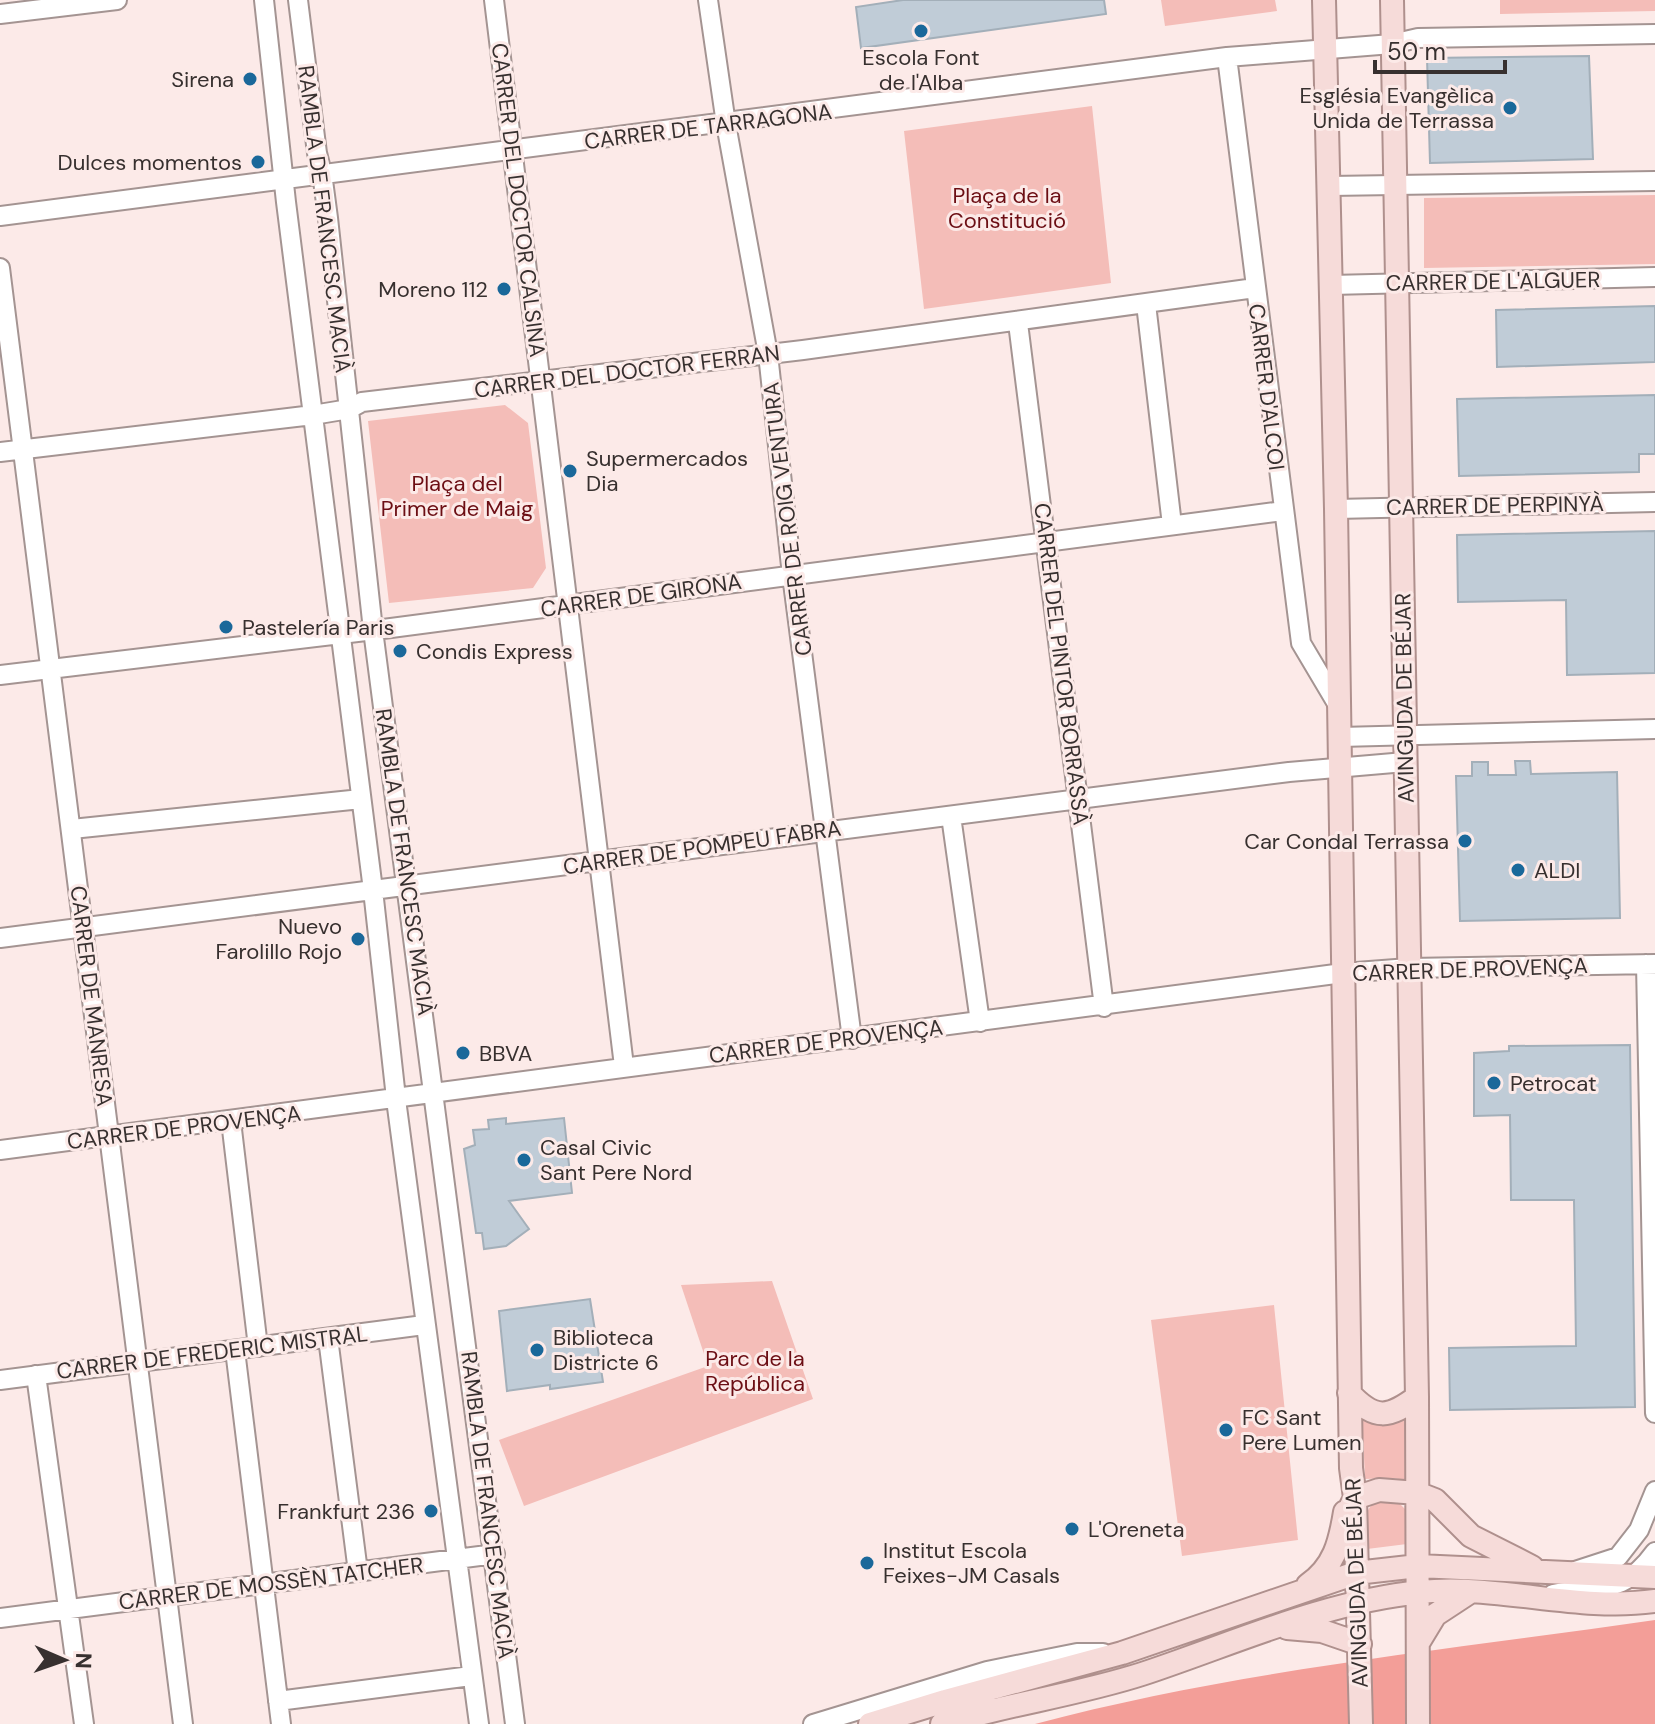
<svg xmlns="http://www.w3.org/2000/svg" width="1655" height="1724" viewBox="0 0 1655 1724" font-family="'DM Sans',sans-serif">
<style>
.green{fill:#f4bdb8}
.water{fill:#f39e98}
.building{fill:#c0ccd7;stroke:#a3afb9;stroke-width:2}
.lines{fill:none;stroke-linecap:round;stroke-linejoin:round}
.minor-casing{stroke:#a49492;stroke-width:22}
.major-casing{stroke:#af908d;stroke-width:26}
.minor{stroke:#fff;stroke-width:18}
.major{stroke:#f6dbd9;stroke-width:22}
.poi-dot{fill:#1a689a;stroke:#fceae8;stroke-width:3}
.labels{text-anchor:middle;stroke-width:6;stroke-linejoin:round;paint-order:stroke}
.poi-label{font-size:22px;fill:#37302f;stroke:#fceae8;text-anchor:start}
.street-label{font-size:22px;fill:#37302f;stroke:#fceae8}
.park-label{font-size:22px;fill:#6c0e14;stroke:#fceae8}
</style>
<rect width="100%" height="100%" fill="#fceae8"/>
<!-- green -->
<path class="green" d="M 1161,0 L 1275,0 L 1277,11 L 1165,26 Z
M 1500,0 L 1655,0 L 1655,11 L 1500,14 Z
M 1092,106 L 1111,283 L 924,309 L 904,131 Z
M 1655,195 L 1655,264 L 1424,268 L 1424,198 Z
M 505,405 L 528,423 L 546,568 L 533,588 L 389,603 L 368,421 Z
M 772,1281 L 813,1399 L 524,1506 L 499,1440 L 708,1366 L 681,1285 Z
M 1274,1305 L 1298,1540 L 1182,1556 L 1151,1320 Z
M 1362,1414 L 1408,1415 L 1408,1480 L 1390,1478 L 1365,1479 Z
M 1377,1500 L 1396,1500 L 1405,1509 L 1407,1544 L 1367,1549 C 1365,1529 1360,1513 1377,1500 Z"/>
<!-- water -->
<path class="water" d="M 1655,1620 L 1655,1724 L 1035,1724 C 1237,1670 1448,1650 1655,1620 Z"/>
<!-- building -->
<path class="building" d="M 903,0 L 1104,0 L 1106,14 L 861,48 L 856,7 Z
M 1589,56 L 1593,159 L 1430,163 L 1427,58 Z
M 1655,306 L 1655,362 L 1497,367 L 1496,310 Z
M 1655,395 L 1655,454 L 1639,454 L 1639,472 L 1459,476 L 1457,399 Z
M 1655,531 L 1655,673 L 1567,675 L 1566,600 L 1458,602 L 1457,535 Z
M 1515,761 L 1530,761 L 1531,774 L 1617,772 L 1620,918 L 1460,921 L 1456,776 L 1472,776 L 1472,762 L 1488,762 L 1488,775 L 1516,775 Z
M 1630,1045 L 1635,1407 L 1450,1410 L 1449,1348 L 1576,1346 L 1574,1200 L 1511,1200 L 1510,1115 L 1474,1116 L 1474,1053 L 1509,1051 L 1509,1046 Z
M 506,1118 L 506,1124 L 564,1118 L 572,1193 L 509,1201 L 529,1229 L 506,1246 L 484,1249 L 482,1233 L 476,1233 L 464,1149 L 475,1145 L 473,1130 L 489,1129 L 488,1120 Z
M 590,1299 L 603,1382 L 550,1389 L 550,1385 L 507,1391 L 499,1311 Z"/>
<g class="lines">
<!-- minor casing -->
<g class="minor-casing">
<path id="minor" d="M 264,0 L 286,202 L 373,890 L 397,1107 L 479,1724
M 298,0 L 317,153 L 322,173 L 328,218 L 373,630 L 515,1724
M 494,0 L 624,1066
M 708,0 L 726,124 L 768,354 L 792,575 L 852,1039
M 0,14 L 117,0
M 1227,57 L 1301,643 L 1339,707
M 1330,186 L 1655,181
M 0,216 L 1227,57 L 1392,44 L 1418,38 L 1655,34
M 0,268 L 183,1724
M 1331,285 L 1655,277
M 1146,304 L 1172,525
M 1018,323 L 1104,1007
M 0,452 L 313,415 L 349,409 L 362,402 L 803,350 L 1255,288
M 1336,509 L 1655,502
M 0,675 L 391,628 L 1283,511
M 1340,737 L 1655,729
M 951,816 L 980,1022
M 72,829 L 361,799
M 0,938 L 1289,772 L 1405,762
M 1646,964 L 1655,1413
M 231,1121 L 258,1347
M 0,1150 L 1343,973 L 1409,968 L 1655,964
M 328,1338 L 358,1572
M 235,1350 L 281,1724
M 36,1375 L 84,1724
M 0,1380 L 424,1325
M 1575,1571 L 1618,1557 L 1639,1530 L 1655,1491
M 1553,1594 C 1601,1585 1623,1596 1655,1552
M 0,1618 L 495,1554
M 278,1701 L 471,1676
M 813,1724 L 987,1671 L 1077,1653 L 1103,1653"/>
</g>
<!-- major casing -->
<g class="major-casing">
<path id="major" d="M 1324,0 L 1336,509 L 1351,1468 L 1355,1498 L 1361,1724
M 1392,0 L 1417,1397 L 1418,1724
M 1349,1393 C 1375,1421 1389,1418 1417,1397
M 1350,1508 L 1355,1498 L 1379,1490 L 1417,1493 L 1435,1500 L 1471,1536 L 1532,1567
M 1308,1585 C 1334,1567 1340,1543 1345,1512
M 1287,1628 L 1322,1631 L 1360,1644
M 1418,1643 L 1435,1615 L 1470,1592
M 870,1724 L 945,1701 L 1122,1653 L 1356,1573 L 1418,1566 L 1655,1577
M 942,1724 C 1008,1704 1077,1695 1142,1674 C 1233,1644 1323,1602 1420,1592 C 1499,1584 1577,1612 1655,1601"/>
</g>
<!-- minor -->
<use href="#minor" class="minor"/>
<!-- major -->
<use href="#major" class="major"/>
</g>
<!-- markers -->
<g class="poi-dot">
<circle cx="921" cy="31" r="8"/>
<circle cx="250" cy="79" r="8"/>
<circle cx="1510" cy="108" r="8"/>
<circle cx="258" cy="162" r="8"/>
<circle cx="504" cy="289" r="8"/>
<circle cx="570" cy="471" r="8"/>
<circle cx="226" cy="627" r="8"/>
<circle cx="400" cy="651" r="8"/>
<circle cx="1465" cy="841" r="8"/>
<circle cx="1518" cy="870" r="8"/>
<circle cx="358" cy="939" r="8"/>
<circle cx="463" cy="1053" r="8"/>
<circle cx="1494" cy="1083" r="8"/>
<circle cx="524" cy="1160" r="8"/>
<circle cx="537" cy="1350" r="8"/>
<circle cx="1226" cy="1430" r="8"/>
<circle cx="431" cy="1511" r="8"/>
<circle cx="1072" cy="1529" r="8"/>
<circle cx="867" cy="1563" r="8"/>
</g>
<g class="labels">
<!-- poi labels -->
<g class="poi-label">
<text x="921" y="65" text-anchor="middle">Escola Font<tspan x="921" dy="25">de l'Alba</tspan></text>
<text x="234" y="87" text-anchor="end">Sirena</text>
<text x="1494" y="103" text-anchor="end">Església Evangèlica<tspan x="1494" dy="25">Unida de Terrassa</tspan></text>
<text x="242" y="170" text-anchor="end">Dulces momentos</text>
<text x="488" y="297" text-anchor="end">Moreno 112</text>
<text x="586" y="466">Supermercados<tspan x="586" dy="25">Dia</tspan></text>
<text x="242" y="635">Pastelería Paris</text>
<text x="416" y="659">Condis Express</text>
<text x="1449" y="849" text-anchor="end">Car Condal Terrassa</text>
<text x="1534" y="878">ALDI</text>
<text x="342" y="934" text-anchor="end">Nuevo<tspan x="342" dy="25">Farolillo Rojo</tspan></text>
<text x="479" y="1061">BBVA</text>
<text x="1510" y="1091">Petrocat</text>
<text x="540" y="1155">Casal Civic<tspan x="540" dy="25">Sant Pere Nord</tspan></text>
<text x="553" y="1345">Biblioteca<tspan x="553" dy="25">Districte 6</tspan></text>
<text x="1242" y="1425">FC Sant<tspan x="1242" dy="25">Pere Lumen</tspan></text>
<text x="415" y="1519" text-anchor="end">Frankfurt 236</text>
<text x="1088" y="1537">L'Oreneta</text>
<text x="883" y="1558">Institut Escola<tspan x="883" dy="25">Feixes-JM Casals</tspan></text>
</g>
<!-- street labels -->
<g class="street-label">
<text transform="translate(708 126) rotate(-7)" y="8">CARRER DE TARRAGONA</text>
<text transform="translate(519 200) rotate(83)" y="8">CARRER DEL DOCTOR CALSINA</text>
<text transform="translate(325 219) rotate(83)" y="8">RAMBLA DE FRANCESC MACIÀ</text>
<text transform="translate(1493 281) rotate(-1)" y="8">CARRER DE L'ALGUER</text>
<text transform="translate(627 371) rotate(-7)" y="8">CARRER DEL DOCTOR FERRAN</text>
<text transform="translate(1267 387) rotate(83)" y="8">CARRER D'ALCOI</text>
<text transform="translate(1495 505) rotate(-1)" y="8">CARRER DE PERPINYÀ</text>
<text transform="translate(787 519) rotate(-97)" y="8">CARRER DE ROIG VENTURA</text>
<text transform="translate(641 595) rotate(-8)" y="8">CARRER DE GIRONA</text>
<text transform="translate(1062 664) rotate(83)" y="8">CARRER DEL PINTOR BORRASSÀ</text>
<text transform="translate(1404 698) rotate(-91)" y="8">AVINGUDA DE BÉJAR</text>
<text transform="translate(702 847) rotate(-8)" y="8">CARRER DE POMPEU FABRA</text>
<text transform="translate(405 862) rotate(82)" y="8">RAMBLA DE FRANCESC MACIÀ</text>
<text transform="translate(1470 969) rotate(-2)" y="8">CARRER DE PROVENÇA</text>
<text transform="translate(92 996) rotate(83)" y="8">CARRER DE MANRESA</text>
<text transform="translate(826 1041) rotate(-7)" y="8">CARRER DE PROVENÇA</text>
<text transform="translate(184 1127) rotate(-7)" y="8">CARRER DE PROVENÇA</text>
<text transform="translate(212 1352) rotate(-7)" y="8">CARRER DE FREDERIC MISTRAL</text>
<text transform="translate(488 1505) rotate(83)" y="8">RAMBLA DE FRANCESC MACIÀ</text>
<text transform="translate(271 1583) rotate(-7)" y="8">CARRER DE MOSSÈN TATCHER</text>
<text transform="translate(1356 1583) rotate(-92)" y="8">AVINGUDA DE BÉJAR</text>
</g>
<!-- park labels -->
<g class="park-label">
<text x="1007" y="203">Plaça de la<tspan x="1007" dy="25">Constitució</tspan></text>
<text x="457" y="491">Plaça del<tspan x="457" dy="25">Primer de Maig</tspan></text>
<text x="755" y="1366">Parc de la<tspan x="755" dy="25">República</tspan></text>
</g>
</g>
<!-- north arrow -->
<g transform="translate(64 1660) rotate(92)" stroke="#fceae8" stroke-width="6" paint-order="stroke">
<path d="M0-6L14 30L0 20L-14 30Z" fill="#37302f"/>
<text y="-12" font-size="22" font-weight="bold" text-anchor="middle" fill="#37302f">N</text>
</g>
<!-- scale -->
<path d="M1375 60v12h130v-12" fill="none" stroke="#37302f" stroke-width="4"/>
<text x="1387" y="60" font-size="24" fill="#37302f" stroke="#fceae8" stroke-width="6" paint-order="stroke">50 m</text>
</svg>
